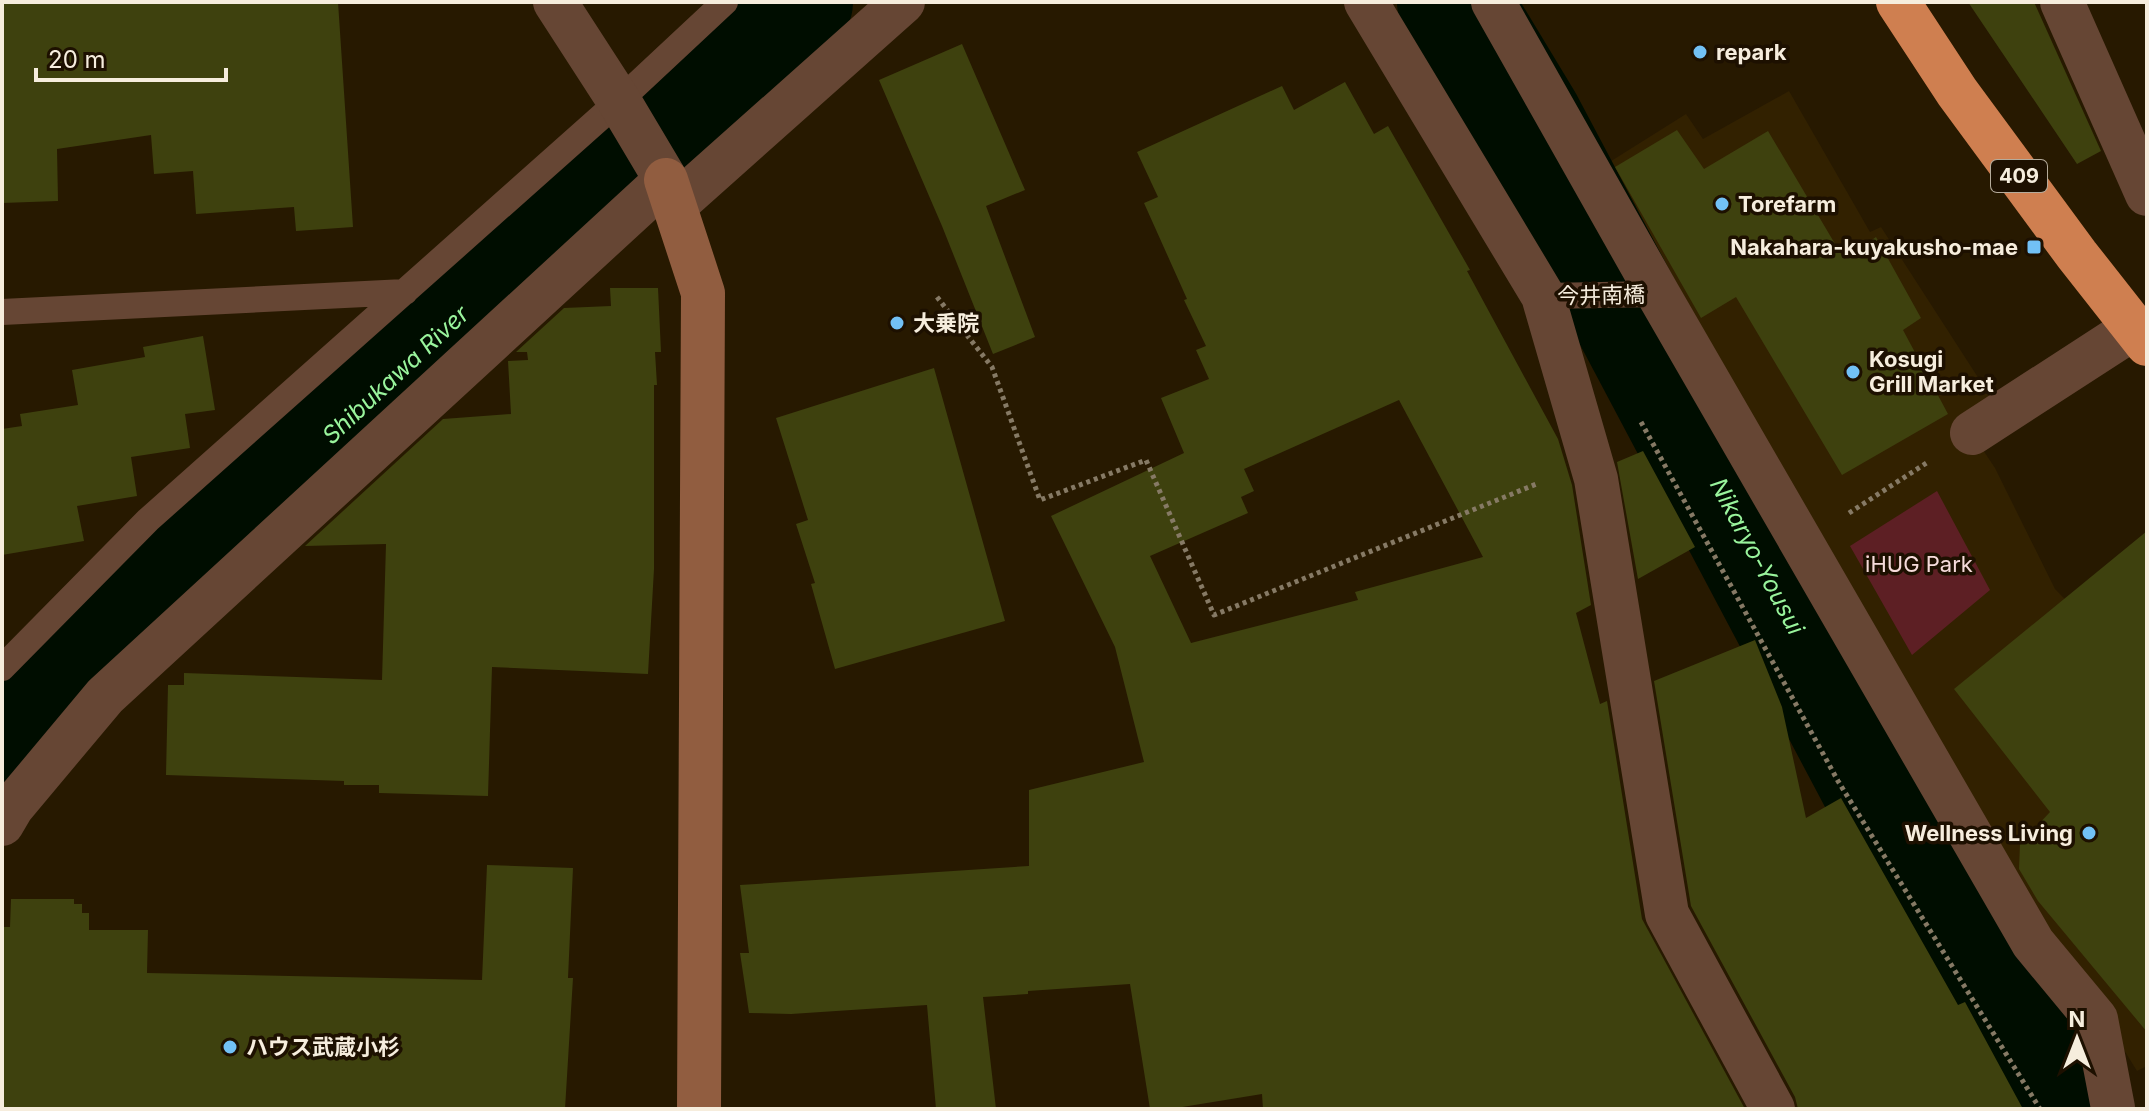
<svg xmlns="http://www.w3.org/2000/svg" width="2149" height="1111" viewBox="0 0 2149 1111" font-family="Inter,'Noto Sans JP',sans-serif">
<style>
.built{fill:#322100}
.green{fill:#5d1f24}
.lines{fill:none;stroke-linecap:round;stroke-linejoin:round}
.river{stroke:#000d00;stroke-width:114}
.building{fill:#3e410e;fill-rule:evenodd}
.path{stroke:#867a65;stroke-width:5;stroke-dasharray:4 4;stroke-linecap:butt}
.lane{stroke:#664634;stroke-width:26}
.street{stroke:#664634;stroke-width:44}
.secondary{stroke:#915d40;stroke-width:44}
.highway{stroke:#cf7f50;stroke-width:44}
.poi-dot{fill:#72c1f5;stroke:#1d1000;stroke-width:3}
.labels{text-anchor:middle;stroke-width:7;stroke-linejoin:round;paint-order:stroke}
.shield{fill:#1d1000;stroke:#b5ab9b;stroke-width:2}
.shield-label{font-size:20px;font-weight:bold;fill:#f6eddd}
.poi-label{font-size:22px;font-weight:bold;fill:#f6eddd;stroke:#1d1000;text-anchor:start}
.street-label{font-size:22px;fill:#f6eddd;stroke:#1d1000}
.park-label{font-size:22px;fill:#f5dbda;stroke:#1d1000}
.water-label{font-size:24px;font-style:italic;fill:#99f49c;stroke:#1d1000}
</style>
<rect width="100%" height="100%" fill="#271900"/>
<!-- built -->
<path class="built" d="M 1789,91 L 1870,232 L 1881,227 L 1990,396 L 1963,420 L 1995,468 L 2055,589 L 2147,683 L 2147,1066 L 2137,1071 L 2001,851 L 1608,163 L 1686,114 L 1703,139 Z"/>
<!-- green -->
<path class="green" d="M 1937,491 L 1990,590 L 1912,655 L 1850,546 Z"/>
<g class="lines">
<!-- river -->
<g class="river">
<path id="s1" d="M 1454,2 L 1526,121 L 1969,957 L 2066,1109"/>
<path id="s2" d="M 2,755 L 32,714 L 796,2"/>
</g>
</g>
<!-- building -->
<path class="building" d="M 2,2 L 338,2 L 353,227 L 296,231 L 294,207 L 196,214 L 193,171 L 154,174 L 151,135 L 57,149 L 58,201 L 2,203 Z
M 1968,2 L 2034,2 L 2101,151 L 2077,164 Z
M 962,44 L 1025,190 L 986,206 L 1035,337 L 993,354 L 942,226 L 879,80 Z
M 1345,82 L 1374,134 L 1388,126 L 1470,270 L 1467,271 L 1558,439 L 1572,485 L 1591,605 L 1576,613 L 1600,704 L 1607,701 L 1642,919 L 1745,1109 L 1263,1109 L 1262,1094 L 1170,1109 L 1150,1109 L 1130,984 L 1028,991 L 1028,994 L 983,997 L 996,1109 L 936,1109 L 927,1005 L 791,1014 L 749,1013 L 740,953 L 749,953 L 740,885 L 1029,866 L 1029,790 L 1144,762 L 1115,647 L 1051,516 L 1184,453 L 1161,398 L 1209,379 L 1196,350 L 1206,346 L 1184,300 L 1187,299 L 1144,203 L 1158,197 L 1137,152 L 1282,86 L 1294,110 ZM 1399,400 L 1483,557 L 1355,592 L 1358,600 L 1191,643 L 1150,556 L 1248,513 L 1241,497 L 1254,491 L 1244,469 Z
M 1677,130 L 1704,169 L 1768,131 L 1844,259 L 1876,237 L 1921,318 L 1903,330 L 1948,414 L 1842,475 L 1736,297 L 1701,318 L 1615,167 Z
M 610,288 L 658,288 L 661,352 L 655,352 L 657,385 L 654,385 L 654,569 L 648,674 L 492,667 L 488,796 L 379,793 L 379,785 L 344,785 L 344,781 L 166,775 L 168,685 L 184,685 L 184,673 L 382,680 L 386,544 L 305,546 L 443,419 L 511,414 L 508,361 L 528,360 L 527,352 L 516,352 L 564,308 L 611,306 Z
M 203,336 L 215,410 L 185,414 L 190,448 L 131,457 L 137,496 L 77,506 L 84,541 L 2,555 L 2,429 L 22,426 L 20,414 L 78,405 L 72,370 L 145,357 L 143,347 Z
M 934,368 L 1005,621 L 835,669 L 811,584 L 815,583 L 796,524 L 808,520 L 776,418 Z
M 1643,451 L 1695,547 L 1638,579 L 1617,462 Z
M 2147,531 L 2147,1032 L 2038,901 L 2019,869 L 2020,844 L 2050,812 L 1954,689 Z
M 1755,640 L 1782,707 L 1806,818 L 1841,798 L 1958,1005 L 1965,1002 L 2023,1109 L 1798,1109 L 1795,1097 L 1691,906 L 1654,681 Z
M 487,865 L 573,868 L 568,978 L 573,978 L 565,1109 L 2,1107 L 2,927 L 10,927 L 11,899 L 74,899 L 74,904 L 82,904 L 82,913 L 89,913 L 89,930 L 148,930 L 147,973 L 482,980 Z"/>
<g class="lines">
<!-- path -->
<path class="path" d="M 937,297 L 992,367 L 1040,500 L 1146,460 L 1214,615 L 1539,483
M 1641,422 L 1838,781 L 2040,1109
M 1849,513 L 1928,462"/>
<!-- lane -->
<path class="lane" d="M 1543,296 L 1658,294
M 2,312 L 405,292
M 2,668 L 148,520 L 619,101 L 725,2"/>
<!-- street -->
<path class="street" d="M 1366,2 L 1543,296 L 1596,479 L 1667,914 L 1773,1109
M 1493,2 L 1658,294 L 2033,943 L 2096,1019 L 2113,1108
M 2062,2 L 2147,194
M 674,206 L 903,2
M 1972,433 L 2134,328
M 2,824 L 12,807 L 105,696 L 666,180 L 619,101 L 555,2"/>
<!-- secondary -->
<path class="secondary" d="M 666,180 L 703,293 L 699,1109"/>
<!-- highway -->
<path class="highway" d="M 1898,2 L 1957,92 L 2077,255 L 2147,344"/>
</g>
<!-- markers -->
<g class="poi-dot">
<circle cx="1700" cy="52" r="8"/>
<circle cx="1722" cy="204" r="8"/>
<rect x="2026" y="239" width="16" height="16" rx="4"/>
<circle cx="897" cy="323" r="8"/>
<circle cx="1853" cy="372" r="8"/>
<circle cx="2089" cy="833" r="8"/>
<circle cx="230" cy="1047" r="8"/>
</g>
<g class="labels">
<!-- shield labels -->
<rect class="shield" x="1991" y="160" width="56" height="32" rx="6"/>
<g class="shield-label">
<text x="2019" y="183">409</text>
</g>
<!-- poi labels -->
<g class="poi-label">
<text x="1716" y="60">repark</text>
<text x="1738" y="212">Torefarm</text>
<text x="2018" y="255" text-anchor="end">Nakahara-kuyakusho-mae</text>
<text x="913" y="331">大乗院</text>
<text x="1869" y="367">Kosugi<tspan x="1869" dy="25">Grill Market</tspan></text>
<text x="2073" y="841" text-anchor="end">Wellness Living</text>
<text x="246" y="1055">ハウス武蔵小杉</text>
</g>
<!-- street labels -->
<g class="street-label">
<text transform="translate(1601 295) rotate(-1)" y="8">今井南橋</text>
</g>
<!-- park labels -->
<g class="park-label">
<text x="1919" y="572">iHUG Park</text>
</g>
<!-- water labels -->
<g class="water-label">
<text dy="8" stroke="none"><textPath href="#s2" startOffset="548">Shibukawa River</textPath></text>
<text dy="8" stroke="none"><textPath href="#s1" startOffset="632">Nikaryo-Yousui</textPath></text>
</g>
</g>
<!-- border -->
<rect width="2149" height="1111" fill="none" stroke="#f6eddd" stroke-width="8"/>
<!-- north arrow -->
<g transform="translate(2077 1039)" stroke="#1d1000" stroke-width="6" paint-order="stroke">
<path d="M0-6L14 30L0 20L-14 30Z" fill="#f6eddd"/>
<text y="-12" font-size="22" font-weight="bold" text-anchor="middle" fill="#f6eddd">N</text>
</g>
<!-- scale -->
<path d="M36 68v12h190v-12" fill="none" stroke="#f6eddd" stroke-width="4"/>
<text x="48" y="68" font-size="24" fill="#f6eddd" stroke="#1d1000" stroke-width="6" paint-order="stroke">20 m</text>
</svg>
